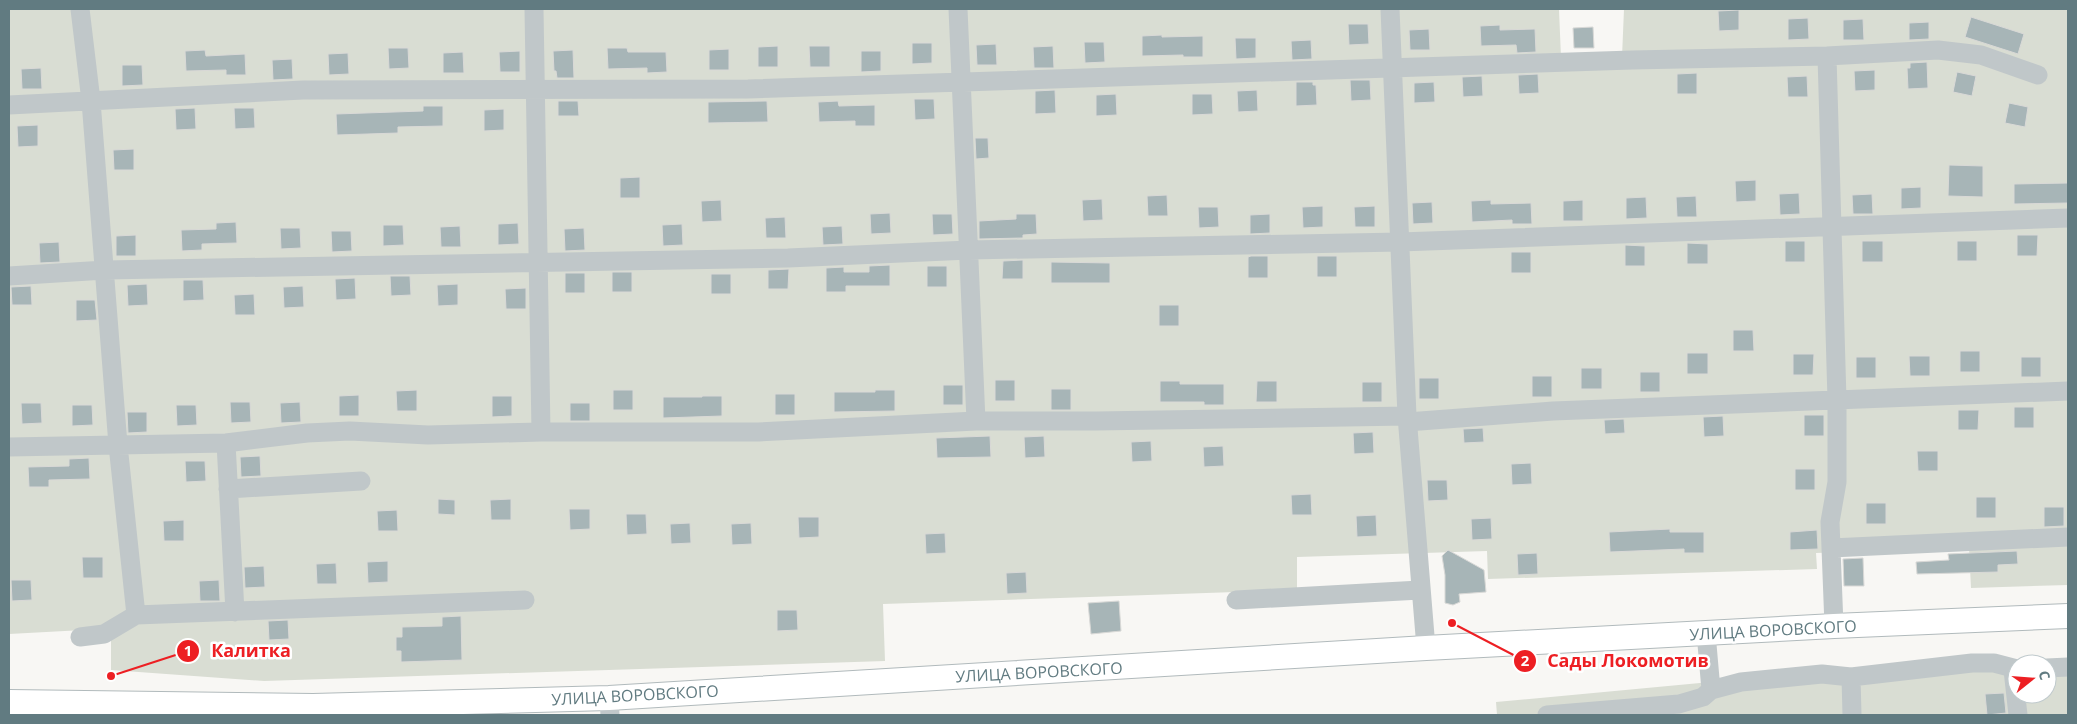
<svg xmlns="http://www.w3.org/2000/svg" width="2077" height="724" viewBox="0 0 2077 724" font-family="'Open Sans',sans-serif">
<style>
.green{fill:#d9ddd3;fill-rule:evenodd}
.building{fill:#a7b5b7;stroke:#d9d9d7}
.lines{fill:none;stroke-linecap:round;stroke-linejoin:round}
.major-casing{stroke:#b1babc;stroke-width:26}
.minor{stroke:#c0c7c9;stroke-width:19}
.major{stroke:#fff;stroke-width:24}
.labels{text-anchor:middle;stroke-width:5;stroke-linejoin:round;paint-order:stroke}
.street-label{font-size:16px;fill:#617b81;stroke:#fff}
.leader{fill:none;stroke:#ed1f23;stroke-width:2}
.callout-dot{fill:#ed1f23;stroke:#fff;stroke-width:2}
.mark-label{font-size:15px;text-anchor:middle;font-weight:bold;fill:#fff}
.callout-label{font-size:18px;text-anchor:middle;font-weight:bold;fill:#ed1f23;stroke:#fff;stroke-width:5;stroke-linejoin:round;paint-order:stroke}
</style>
<rect width="100%" height="100%" fill="#f8f7f4"/>
<!-- green -->
<path class="green" d="M 9,9 L 1559,9 L 1561,58 L 1622,57 L 1624,9 L 2068,9 L 2068,585 L 1971,588 L 1969,548 L 1816,553 L 1817,569 L 1488,579 L 1487,551 L 1297,557 L 1297,590 L 883,604 L 885,661 L 264,681 L 111,670 L 111,640 L 102,629 L 9,634 Z
M 1977,657 L 2026,663 L 2068,662 L 2068,715 L 1497,715 L 1496,702 ZM 2017,664 L 2047,664 L 2047,694 L 2017,694 Z"/>
<!-- building -->
<path class="building" d="M 1739,10 L 1739,30 L 1719,31 L 1718,11 Z
M 1971,17 L 2024,34 L 2018,54 L 1965,37 Z
M 1808,18 L 1809,39 L 1788,40 L 1788,19 Z
M 1863,19 L 1864,40 L 1843,40 L 1843,20 Z
M 1929,22 L 1929,39 L 1909,40 L 1909,23 Z
M 1348,24 L 1368,24 L 1369,44 L 1349,45 Z
M 1500,25 L 1500,30 L 1535,29 L 1536,52 L 1517,53 L 1516,45 L 1481,46 L 1480,26 Z
M 1593,27 L 1594,48 L 1574,48 L 1573,28 Z
M 1429,29 L 1430,50 L 1410,50 L 1409,30 Z
M 1162,35 L 1162,37 L 1203,36 L 1203,57 L 1183,57 L 1183,55 L 1142,56 L 1142,36 Z
M 1235,38 L 1256,38 L 1256,58 L 1236,59 Z
M 1311,40 L 1312,59 L 1292,60 L 1291,41 Z
M 1084,42 L 1104,42 L 1105,62 L 1085,63 Z
M 912,43 L 932,43 L 932,63 L 912,64 Z
M 996,44 L 997,65 L 977,65 L 976,45 Z
M 778,46 L 778,67 L 758,67 L 758,47 Z
M 809,46 L 830,46 L 830,67 L 810,67 Z
M 1053,46 L 1054,68 L 1034,68 L 1033,47 Z
M 388,48 L 408,48 L 409,68 L 389,69 Z
M 607,48 L 627,48 L 628,52 L 666,52 L 667,72 L 647,73 L 647,68 L 608,69 Z
M 729,49 L 729,70 L 709,70 L 709,50 Z
M 205,50 L 206,56 L 245,54 L 246,75 L 226,75 L 226,70 L 186,71 L 185,51 Z
M 573,50 L 574,78 L 557,78 L 556,71 L 554,71 L 553,51 Z
M 520,51 L 520,72 L 500,72 L 499,52 Z
M 861,51 L 881,51 L 881,71 L 861,72 Z
M 463,52 L 464,73 L 443,73 L 443,53 Z
M 348,53 L 349,74 L 329,75 L 328,54 Z
M 292,59 L 293,79 L 273,80 L 272,60 Z
M 1927,62 L 1928,88 L 1908,89 L 1907,68 L 1910,68 L 1910,63 Z
M 122,65 L 142,65 L 143,85 L 122,86 Z
M 41,68 L 42,89 L 22,89 L 21,69 Z
M 1875,70 L 1875,90 L 1855,91 L 1854,71 Z
M 1957,72 L 1976,76 L 1972,96 L 1953,92 Z
M 1697,73 L 1697,94 L 1677,94 L 1677,74 Z
M 1538,74 L 1539,93 L 1519,94 L 1518,75 Z
M 1482,76 L 1483,96 L 1463,97 L 1462,77 Z
M 1807,76 L 1808,97 L 1788,97 L 1787,77 Z
M 1350,80 L 1370,80 L 1371,100 L 1351,101 Z
M 1296,82 L 1313,82 L 1313,85 L 1316,85 L 1317,105 L 1296,106 Z
M 1434,82 L 1435,102 L 1414,103 L 1414,83 Z
M 1055,90 L 1056,113 L 1035,114 L 1035,91 Z
M 1257,90 L 1258,111 L 1238,112 L 1237,91 Z
M 1116,94 L 1117,115 L 1096,116 L 1096,95 Z
M 1192,94 L 1212,94 L 1213,114 L 1192,115 Z
M 914,99 L 934,99 L 935,119 L 915,120 Z
M 558,101 L 578,101 L 579,116 L 558,116 Z
M 767,101 L 768,122 L 708,123 L 708,102 Z
M 838,101 L 839,106 L 875,105 L 875,126 L 855,126 L 855,121 L 819,122 L 818,102 Z
M 2009,103 L 2028,107 L 2025,127 L 2005,123 Z
M 423,106 L 443,106 L 443,126 L 398,127 L 398,133 L 337,135 L 336,114 L 423,111 Z
M 195,108 L 196,129 L 176,130 L 175,109 Z
M 234,108 L 254,108 L 255,128 L 235,129 Z
M 504,109 L 504,130 L 484,131 L 484,110 Z
M 38,125 L 38,146 L 18,147 L 17,126 Z
M 975,138 L 988,138 L 989,158 L 976,159 Z
M 134,149 L 134,170 L 114,170 L 113,150 Z
M 1949,165 L 1983,166 L 1983,197 L 1948,196 Z
M 640,177 L 640,198 L 620,198 L 620,178 Z
M 1756,180 L 1756,201 L 1736,202 L 1735,181 Z
M 2068,183 L 2068,203 L 2014,204 L 2014,184 Z
M 1921,187 L 1921,208 L 1901,209 L 1901,188 Z
M 1799,193 L 1800,214 L 1780,215 L 1779,194 Z
M 1872,194 L 1873,214 L 1853,214 L 1852,195 Z
M 1167,195 L 1168,216 L 1148,216 L 1147,196 Z
M 1696,196 L 1697,217 L 1677,217 L 1676,197 Z
M 1646,197 L 1647,218 L 1626,219 L 1626,198 Z
M 1102,199 L 1103,220 L 1083,221 L 1082,200 Z
M 721,200 L 722,221 L 702,222 L 701,201 Z
M 1491,200 L 1491,204 L 1531,203 L 1532,224 L 1512,224 L 1512,220 L 1472,222 L 1471,201 Z
M 1583,200 L 1583,221 L 1563,221 L 1563,201 Z
M 1432,202 L 1433,223 L 1413,224 L 1412,203 Z
M 1323,206 L 1323,227 L 1303,228 L 1302,207 Z
M 1375,206 L 1375,227 L 1355,227 L 1354,207 Z
M 1198,207 L 1218,207 L 1219,227 L 1199,228 Z
M 890,213 L 891,233 L 871,234 L 870,214 Z
M 932,214 L 952,214 L 953,234 L 933,235 Z
M 1016,214 L 1036,214 L 1037,234 L 1023,235 L 1023,238 L 979,239 L 979,221 L 1016,219 Z
M 1270,214 L 1270,233 L 1250,234 L 1250,215 Z
M 785,217 L 786,238 L 766,238 L 765,218 Z
M 236,222 L 237,243 L 202,244 L 202,250 L 182,251 L 181,230 L 216,229 L 216,223 Z
M 518,223 L 519,244 L 498,245 L 498,224 Z
M 682,224 L 683,245 L 663,246 L 662,225 Z
M 383,225 L 403,225 L 404,245 L 383,246 Z
M 460,226 L 461,247 L 441,247 L 440,227 Z
M 842,226 L 843,244 L 823,245 L 822,227 Z
M 280,228 L 300,228 L 301,248 L 281,249 Z
M 584,228 L 585,250 L 565,251 L 564,229 Z
M 331,231 L 351,231 L 352,251 L 332,252 Z
M 136,235 L 136,256 L 116,256 L 116,236 Z
M 2017,235 L 2038,235 L 2037,256 L 2017,256 Z
M 1785,241 L 1805,241 L 1805,262 L 1785,262 Z
M 1862,241 L 1883,241 L 1883,262 L 1862,262 Z
M 1957,241 L 1977,241 L 1977,261 L 1957,261 Z
M 59,242 L 60,262 L 40,263 L 39,243 Z
M 1687,243 L 1708,244 L 1708,264 L 1687,264 Z
M 1625,245 L 1645,246 L 1645,266 L 1625,266 Z
M 1511,252 L 1531,252 L 1531,273 L 1511,273 Z
M 1251,256 L 1268,256 L 1268,278 L 1248,278 L 1248,257 Z
M 1317,256 L 1337,256 L 1337,277 L 1317,277 Z
M 1023,260 L 1023,279 L 1002,279 L 1003,261 Z
M 1051,262 L 1110,263 L 1110,283 L 1051,283 Z
M 890,265 L 890,286 L 846,286 L 846,292 L 826,292 L 826,268 L 844,267 L 844,272 L 869,272 L 869,266 Z
M 927,266 L 947,266 L 947,287 L 927,287 Z
M 789,269 L 788,289 L 768,289 L 768,270 Z
M 612,272 L 632,272 L 632,292 L 612,292 Z
M 565,273 L 585,273 L 585,293 L 565,293 Z
M 711,274 L 731,274 L 731,294 L 711,294 Z
M 390,276 L 410,276 L 411,295 L 391,296 Z
M 355,278 L 356,299 L 336,300 L 335,279 Z
M 183,280 L 203,280 L 204,300 L 183,301 Z
M 147,284 L 148,305 L 128,306 L 127,285 Z
M 458,284 L 458,305 L 438,306 L 437,285 Z
M 31,286 L 32,305 L 12,305 L 11,287 Z
M 303,286 L 304,307 L 284,308 L 283,287 Z
M 526,288 L 526,309 L 506,309 L 505,289 Z
M 254,294 L 255,315 L 235,315 L 234,295 Z
M 76,300 L 95,300 L 97,320 L 76,321 Z
M 1159,305 L 1179,305 L 1179,326 L 1159,326 Z
M 1733,330 L 1753,330 L 1754,351 L 1733,351 Z
M 1960,351 L 1980,351 L 1980,372 L 1960,372 Z
M 1687,353 L 1708,353 L 1708,374 L 1687,374 Z
M 1793,354 L 1814,354 L 1813,375 L 1793,375 Z
M 1909,356 L 1930,356 L 1930,376 L 1910,376 Z
M 1856,357 L 1876,357 L 1876,378 L 1856,378 Z
M 2021,357 L 2041,357 L 2041,377 L 2021,377 Z
M 1581,368 L 1602,368 L 1602,389 L 1581,389 Z
M 1640,372 L 1660,372 L 1660,392 L 1640,392 Z
M 1532,376 L 1552,376 L 1552,397 L 1532,397 Z
M 1419,378 L 1439,378 L 1439,399 L 1419,399 Z
M 995,380 L 1015,380 L 1015,401 L 995,401 Z
M 1160,381 L 1180,381 L 1180,384 L 1224,384 L 1224,405 L 1204,405 L 1204,402 L 1160,402 Z
M 1257,381 L 1277,381 L 1277,402 L 1256,402 Z
M 1362,382 L 1382,382 L 1382,402 L 1362,402 Z
M 943,385 L 963,385 L 963,405 L 943,405 Z
M 1051,389 L 1071,389 L 1071,410 L 1051,410 Z
M 417,390 L 417,411 L 397,411 L 396,391 Z
M 613,390 L 633,390 L 633,410 L 613,410 Z
M 875,390 L 895,390 L 895,411 L 834,412 L 834,392 L 875,392 Z
M 775,394 L 795,394 L 795,415 L 775,415 Z
M 359,395 L 359,416 L 339,416 L 339,396 Z
M 492,396 L 512,396 L 512,416 L 492,417 Z
M 702,396 L 722,396 L 722,416 L 663,418 L 663,397 L 702,397 Z
M 230,402 L 250,402 L 251,422 L 231,423 Z
M 300,402 L 301,422 L 281,423 L 280,403 Z
M 21,403 L 41,403 L 42,423 L 22,424 Z
M 570,403 L 590,403 L 590,421 L 570,421 Z
M 72,405 L 92,405 L 93,425 L 72,426 Z
M 176,405 L 196,405 L 197,425 L 177,426 Z
M 2014,407 L 2034,407 L 2034,428 L 2014,428 Z
M 1958,410 L 1979,410 L 1978,430 L 1958,430 Z
M 127,412 L 147,412 L 147,432 L 128,433 Z
M 1804,415 L 1824,415 L 1824,436 L 1804,436 Z
M 1723,416 L 1724,436 L 1704,437 L 1703,417 Z
M 1624,419 L 1625,433 L 1605,434 L 1604,420 Z
M 1483,428 L 1484,442 L 1464,443 L 1463,429 Z
M 1373,432 L 1374,453 L 1354,454 L 1353,433 Z
M 990,436 L 991,457 L 937,458 L 936,438 Z
M 1044,436 L 1045,457 L 1025,458 L 1024,437 Z
M 1151,441 L 1152,461 L 1132,462 L 1131,442 Z
M 1223,446 L 1224,466 L 1204,467 L 1203,447 Z
M 1917,451 L 1938,451 L 1938,471 L 1918,471 Z
M 260,456 L 261,476 L 241,477 L 240,457 Z
M 89,458 L 90,479 L 49,480 L 49,487 L 29,487 L 28,467 L 69,466 L 69,459 Z
M 185,461 L 205,461 L 206,481 L 186,482 Z
M 1531,463 L 1532,484 L 1512,485 L 1511,464 Z
M 1795,469 L 1815,469 L 1815,490 L 1795,490 Z
M 1427,480 L 1447,480 L 1448,500 L 1428,501 Z
M 1311,494 L 1312,515 L 1292,515 L 1291,495 Z
M 1976,497 L 1996,497 L 1996,518 L 1976,518 Z
M 438,499 L 455,500 L 455,515 L 438,514 Z
M 511,499 L 511,520 L 491,520 L 490,500 Z
M 1866,503 L 1886,503 L 1886,524 L 1866,524 Z
M 2044,507 L 2064,507 L 2064,526 L 2044,527 Z
M 569,509 L 590,509 L 590,529 L 570,530 Z
M 397,510 L 398,531 L 378,531 L 377,511 Z
M 626,514 L 646,514 L 647,534 L 627,535 Z
M 1376,515 L 1377,536 L 1357,537 L 1356,516 Z
M 798,517 L 819,517 L 819,537 L 799,538 Z
M 1491,518 L 1492,539 L 1472,540 L 1471,519 Z
M 184,520 L 184,541 L 164,541 L 163,521 Z
M 690,523 L 691,543 L 671,544 L 670,524 Z
M 751,523 L 752,544 L 732,545 L 731,524 Z
M 1670,529 L 1670,532 L 1704,532 L 1704,553 L 1684,553 L 1684,549 L 1610,552 L 1609,532 Z
M 1817,530 L 1818,549 L 1790,550 L 1790,532 Z
M 945,533 L 946,553 L 926,554 L 925,534 Z
M 1448,550 L 1484,570 L 1486,592 L 1459,594 L 1460,602 L 1453,605 L 1445,603 L 1445,575 L 1442,556 Z
M 2017,551 L 2018,564 L 1998,565 L 1998,572 L 1917,574 L 1916,562 L 1949,560 L 1948,554 Z
M 1537,553 L 1538,574 L 1518,575 L 1517,554 Z
M 82,557 L 103,557 L 103,578 L 83,578 Z
M 1863,558 L 1864,586 L 1844,586 L 1843,559 Z
M 388,561 L 388,582 L 368,583 L 367,562 Z
M 336,563 L 337,584 L 317,584 L 316,564 Z
M 264,566 L 265,587 L 245,588 L 244,567 Z
M 1026,572 L 1027,593 L 1007,594 L 1006,573 Z
M 11,580 L 31,580 L 32,600 L 12,601 Z
M 219,580 L 220,601 L 200,601 L 199,581 Z
M 1119,601 L 1121,631 L 1091,634 L 1088,603 Z
M 777,610 L 797,610 L 798,630 L 777,631 Z
M 461,616 L 462,660 L 401,662 L 401,651 L 396,651 L 396,637 L 402,637 L 402,627 L 442,626 L 442,617 Z
M 288,620 L 289,639 L 269,640 L 268,621 Z
M 2004,693 L 2006,713 L 1987,715 L 1985,694 Z"/>
<g class="lines">
<!-- major casing -->
<g class="major-casing">
<path id="major" d="M 9,702 L 313,706 L 609,698 L 1426,648 L 1834,626 L 2068,616"/>
</g>
<!-- minor -->
<path class="minor" d="M 80,9 L 91,101 L 118,445 L 136,615
M 534,9 L 541,432
M 958,9 L 976,421
M 1390,9 L 1407,416 L 1426,648
M 1827,56 L 1837,400 L 1837,482 L 1830,522 L 1834,626
M 9,105 L 303,90 L 748,89 L 1632,60 L 1827,56 L 1938,50 L 1981,55 L 2038,75
M 9,276 L 105,270 L 788,258 L 969,250 L 1400,242 L 2068,218
M 1407,422 L 1553,411 L 2068,391
M 226,443 L 235,612
M 9,447 L 226,443 L 307,433 L 350,431 L 428,435 L 541,432 L 758,432 L 976,421 L 1096,421 L 1407,416
M 228,489 L 361,481
M 1831,548 L 2068,537
M 1236,600 L 1420,590
M 80,637 L 104,634 L 136,615 L 525,600
M 2047,668 L 2068,667
M 2013,670 L 2018,715
M 1851,677 L 1852,715
M 1711,690 L 1741,682 L 1822,674 L 1851,677 L 1972,663 L 1994,663 L 2017,669
M 609,698 L 610,715
M 1547,715 L 1679,704 L 1703,697 L 1711,690 L 1706,633"/>
<!-- major -->
<use href="#major" class="major"/>
</g>
<g class="labels">
<!-- street labels -->
<g class="street-label">
<text transform="translate(1773 630) rotate(-3)" y="6">УЛИЦА ВОРОВСКОГО</text>
<text transform="translate(1039 672) rotate(-3)" y="6">УЛИЦА ВОРОВСКОГО</text>
<text transform="translate(635 695) rotate(-3)" y="6">УЛИЦА ВОРОВСКОГО</text>
</g>
</g>
<!-- callouts -->
<path class="leader" d="M111 676L188 651M1452 623L1525 661"/>
<g class="callout-dot">
<circle cx="111" cy="676" r="5"/>
<circle cx="1452" cy="623" r="5"/>
<circle cx="188" cy="651" r="12"/>
<circle cx="1525" cy="661" r="12"/>
</g>
<g class="mark-label">
<text x="188" y="656">1</text>
<text x="1525" y="666">2</text>
</g>
<g class="callout-label">
<text x="251" y="657">Калитка</text>
<text x="1628" y="667">Сады Локомотив</text>
</g>
<!-- border -->
<rect width="2077" height="724" fill="none" stroke="#617b81" stroke-width="20"/>
<!-- north arrow -->
<g transform="translate(2032 679) rotate(73)"><circle r="24" fill="#ffffff" stroke="#c0cacd"/>
<path d="M0-4L9 19L0 12L-9 19Z" fill="#ed1f23"/>
<text y="-8" font-size="14" font-weight="bold" text-anchor="middle" fill="#617b81">С</text>
</g>
</svg>
